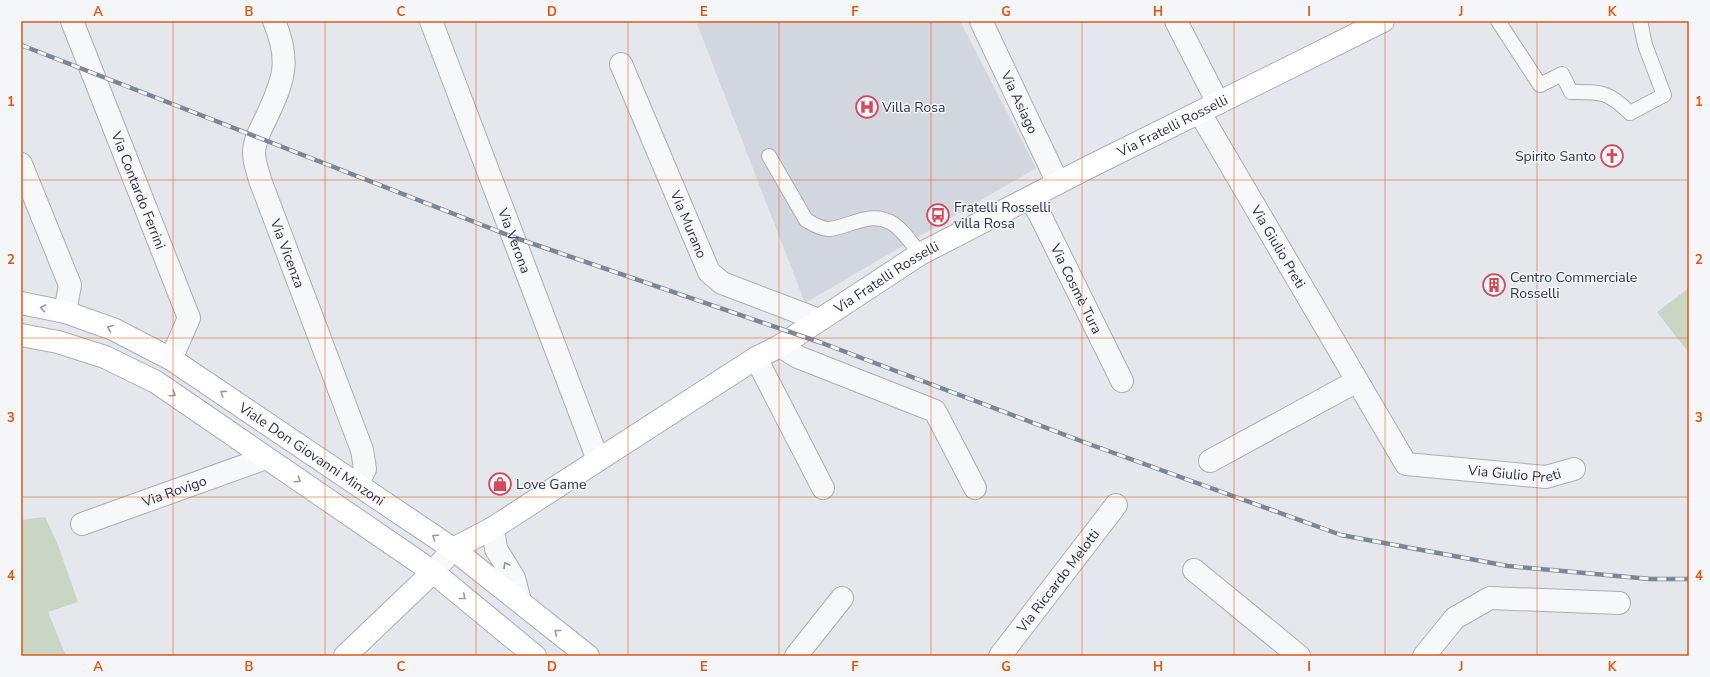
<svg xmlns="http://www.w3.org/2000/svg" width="1710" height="677" viewBox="0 0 1710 677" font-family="'Nunito Sans',sans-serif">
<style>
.built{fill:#d2d6de}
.green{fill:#c9d6c5}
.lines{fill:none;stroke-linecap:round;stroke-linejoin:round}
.lane-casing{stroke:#a9aeb7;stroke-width:16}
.street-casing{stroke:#a9aeb7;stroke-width:24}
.secondary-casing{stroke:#a9aeb7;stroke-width:24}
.lane{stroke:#f7f8fa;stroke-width:14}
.street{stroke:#f7f8fa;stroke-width:22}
.secondary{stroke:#fff;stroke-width:22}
.rail-casing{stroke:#7d8696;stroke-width:4.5}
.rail{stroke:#f4f6f9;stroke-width:3;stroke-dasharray:9;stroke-linecap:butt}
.oneway{stroke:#959aa2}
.oneway2{stroke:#9196a0}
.grid{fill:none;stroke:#df570f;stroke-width:1;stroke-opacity:0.55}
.labels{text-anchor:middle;stroke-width:3;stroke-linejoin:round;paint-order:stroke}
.street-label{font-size:14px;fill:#2b3445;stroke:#f4f6f9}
.poi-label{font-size:14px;fill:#2b3445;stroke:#f4f6f9;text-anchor:start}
.neatline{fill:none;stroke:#df570f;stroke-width:1.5}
.grid-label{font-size:13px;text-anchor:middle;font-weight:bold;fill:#df570f}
</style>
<rect width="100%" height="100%" fill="#e4e7ec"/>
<!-- built -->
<path class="built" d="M 696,21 L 960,21 L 1036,168 L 805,303 Z"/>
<!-- green -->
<path class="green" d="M 1689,288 L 1689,353 L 1657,312 Z
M 45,517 L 58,545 L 78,602 L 48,612 L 66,656 L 21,656 L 21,520 Z"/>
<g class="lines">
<!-- lane casing -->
<g class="lane-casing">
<path id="lane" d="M 1498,21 L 1540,85 L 1562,74 L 1571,92 C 1601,92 1608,91 1630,113 L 1664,95 L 1645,45 L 1640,21
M 769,156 L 806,220 C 813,224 821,229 829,229 C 849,227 870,211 890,222 C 902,228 911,243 920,254"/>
</g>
<!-- street casing -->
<g class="street-casing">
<g id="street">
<path id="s1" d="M 72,21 L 189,318 L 171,359"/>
<path id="s2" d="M 274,21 C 291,61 284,80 266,118 C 261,129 254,140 254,153 C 254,162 258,172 260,180 L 362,450 L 365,469 L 358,483"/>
<path id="s3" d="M 431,21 L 598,460"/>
<path id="s4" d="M 981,21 L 1058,183"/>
<path d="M 1176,21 L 1218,103"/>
<path id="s5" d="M 621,64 L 709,272 L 722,283 L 819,320"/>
<path id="s6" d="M 1200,113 L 1406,464 L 1546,477 L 1574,469"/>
<path d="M 21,164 L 70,285 L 65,312"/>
<path id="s7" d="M 1030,198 L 1040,215 L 1122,381"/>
<path d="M 780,346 L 798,357 L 935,411 L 975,488"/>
<path d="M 756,358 L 823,488"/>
<path d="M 1210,461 L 1357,381"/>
<path id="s8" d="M 82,524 L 266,458"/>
<path d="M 493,528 L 496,549 L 514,578 L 520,601"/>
<path d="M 1194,570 L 1299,656"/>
<path d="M 433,572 L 453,549"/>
<path d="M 796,656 L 842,598"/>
<path id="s9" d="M 1000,656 L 1116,505"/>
<path d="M 1424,656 L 1455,618 L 1490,598 L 1619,603"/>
</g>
</g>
<!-- secondary casing -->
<g class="secondary-casing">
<g id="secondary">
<path id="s10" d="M 21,303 L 65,312 L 113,329 L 171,359 L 453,549 L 588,656"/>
<path d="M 21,335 L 58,342 L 105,357 L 156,382 L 433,572 L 535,656"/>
<path id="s11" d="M 453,549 L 493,528 L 756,358 L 780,346 L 920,254 L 1089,167 L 1383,21"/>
<path d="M 345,656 L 433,572"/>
</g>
</g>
<!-- lane -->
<use href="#lane" class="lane"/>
<!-- street -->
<use href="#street" class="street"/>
<!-- secondary -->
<use href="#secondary" class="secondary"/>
<!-- rail casing -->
<g class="rail-casing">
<path id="rail" d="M 21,45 L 513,237 L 822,343 L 1089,444 L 1341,535 L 1508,566 L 1650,579 L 1689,579"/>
</g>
<!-- rail -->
<use href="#rail" class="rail"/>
</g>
<!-- one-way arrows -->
<defs><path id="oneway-chevron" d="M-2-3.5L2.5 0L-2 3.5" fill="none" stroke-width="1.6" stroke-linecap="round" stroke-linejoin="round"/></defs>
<g class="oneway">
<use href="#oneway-chevron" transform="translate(43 308) rotate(-169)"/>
<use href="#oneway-chevron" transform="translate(110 328) rotate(-158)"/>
<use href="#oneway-chevron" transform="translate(223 393) rotate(-146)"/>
<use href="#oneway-chevron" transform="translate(173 394) rotate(34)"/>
<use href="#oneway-chevron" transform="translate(298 480) rotate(34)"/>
<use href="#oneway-chevron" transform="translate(435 537) rotate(-146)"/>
<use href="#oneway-chevron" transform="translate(463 597) rotate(39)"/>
<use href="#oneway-chevron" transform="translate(557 632) rotate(-141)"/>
</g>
<use class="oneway2" href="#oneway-chevron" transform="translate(506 565) rotate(-121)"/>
<!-- grid -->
<path class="grid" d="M 173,21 L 173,656M 325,21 L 325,656M 476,21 L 476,656M 628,21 L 628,656M 779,21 L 779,656M 931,21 L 931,656M 1082,21 L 1082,656M 1234,21 L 1234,656M 1385,21 L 1385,656M 1537,21 L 1537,656M 21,180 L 1689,180M 21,338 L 1689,338M 21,497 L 1689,497"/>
<!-- icons -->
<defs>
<g id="hospital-ring" transform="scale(1.15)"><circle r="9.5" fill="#f4f6f9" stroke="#d1495b" stroke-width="1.5"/><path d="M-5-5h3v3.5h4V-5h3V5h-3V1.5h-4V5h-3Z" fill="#d1495b"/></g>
<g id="church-ring" transform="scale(1.15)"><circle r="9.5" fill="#f4f6f9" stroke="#d1495b" stroke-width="1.5"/><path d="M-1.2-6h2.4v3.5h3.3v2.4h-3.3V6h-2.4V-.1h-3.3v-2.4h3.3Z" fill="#d1495b"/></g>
<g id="bus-ring" transform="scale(1.15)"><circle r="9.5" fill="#f4f6f9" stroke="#d1495b" stroke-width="1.5"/><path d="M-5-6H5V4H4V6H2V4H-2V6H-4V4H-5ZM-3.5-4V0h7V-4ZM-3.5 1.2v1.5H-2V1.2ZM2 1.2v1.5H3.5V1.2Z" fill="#d1495b"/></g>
<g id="building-ring" transform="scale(1.15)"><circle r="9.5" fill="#f4f6f9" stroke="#d1495b" stroke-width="1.5"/><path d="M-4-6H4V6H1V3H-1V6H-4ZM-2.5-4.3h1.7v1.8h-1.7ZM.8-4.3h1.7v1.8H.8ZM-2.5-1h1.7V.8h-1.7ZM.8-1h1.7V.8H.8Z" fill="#d1495b"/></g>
<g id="shop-ring" transform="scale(1.15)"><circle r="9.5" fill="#f4f6f9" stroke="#d1495b" stroke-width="1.5"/><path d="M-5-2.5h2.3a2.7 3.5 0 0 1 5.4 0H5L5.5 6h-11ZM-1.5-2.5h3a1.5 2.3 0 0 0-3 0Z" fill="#d1495b"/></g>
</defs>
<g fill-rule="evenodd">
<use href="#hospital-ring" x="867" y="107"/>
<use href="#church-ring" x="1612" y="156"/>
<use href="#bus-ring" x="938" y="215"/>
<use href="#building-ring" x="1494" y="285"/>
<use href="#shop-ring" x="500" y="484"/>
</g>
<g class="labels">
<!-- street labels -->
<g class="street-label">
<text dy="5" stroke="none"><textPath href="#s4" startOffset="90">Via Asiago</textPath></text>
<text dy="5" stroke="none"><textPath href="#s11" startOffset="836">Via Fratelli Rosselli</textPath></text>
<text dy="5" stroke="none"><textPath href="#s1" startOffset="182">Via Contardo Ferrini</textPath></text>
<text dy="5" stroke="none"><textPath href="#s5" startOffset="174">Via Murano</textPath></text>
<text dy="5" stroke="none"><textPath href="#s3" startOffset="235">Via Verona</textPath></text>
<text dy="5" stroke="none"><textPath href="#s6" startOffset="155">Via Giulio Preti</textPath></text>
<text dy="5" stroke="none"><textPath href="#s2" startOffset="245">Via Vicenza</textPath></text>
<text dy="5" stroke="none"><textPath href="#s11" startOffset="512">Via Fratelli Rosselli</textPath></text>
<text dy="5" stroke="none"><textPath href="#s7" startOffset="102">Via Cosmè Tura</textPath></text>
<text dy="5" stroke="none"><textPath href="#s10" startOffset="331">Viale Don Giovanni Minzoni</textPath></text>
<text dy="5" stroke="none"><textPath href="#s6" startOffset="516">Via Giulio Preti</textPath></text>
<text dy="5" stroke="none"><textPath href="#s8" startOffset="98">Via Rovigo</textPath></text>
<text dy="5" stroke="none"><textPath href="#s9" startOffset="95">Via Riccardo Melotti</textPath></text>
</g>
<!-- poi labels -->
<g class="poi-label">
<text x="882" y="112">Villa Rosa</text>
<text x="1596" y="161" text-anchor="end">Spirito Santo</text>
<text x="954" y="212">Fratelli Rosselli<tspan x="954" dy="16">villa Rosa</tspan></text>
<text x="1510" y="282">Centro Commerciale<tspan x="1510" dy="16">Rosselli</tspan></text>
<text x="516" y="489">Love Game</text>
</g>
</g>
<!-- border -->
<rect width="1710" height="677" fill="none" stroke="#f4f6f9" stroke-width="44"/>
<rect x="22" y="22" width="1666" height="633" class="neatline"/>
<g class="grid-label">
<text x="98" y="16">A</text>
<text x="249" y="16">B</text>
<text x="401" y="16">C</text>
<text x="552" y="16">D</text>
<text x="704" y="16">E</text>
<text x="855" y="16">F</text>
<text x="1006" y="16">G</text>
<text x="1158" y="16">H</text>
<text x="1309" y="16">I</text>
<text x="1461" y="16">J</text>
<text x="1612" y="16">K</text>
<text x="11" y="106">1</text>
<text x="1699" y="106">1</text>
<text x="11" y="264">2</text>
<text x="1699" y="264">2</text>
<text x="11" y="422">3</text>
<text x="1699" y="422">3</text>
<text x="11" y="580">4</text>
<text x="1699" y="580">4</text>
<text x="98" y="671">A</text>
<text x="249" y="671">B</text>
<text x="401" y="671">C</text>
<text x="552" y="671">D</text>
<text x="704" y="671">E</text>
<text x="855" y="671">F</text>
<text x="1006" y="671">G</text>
<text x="1158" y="671">H</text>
<text x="1309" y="671">I</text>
<text x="1461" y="671">J</text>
<text x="1612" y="671">K</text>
</g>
</svg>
